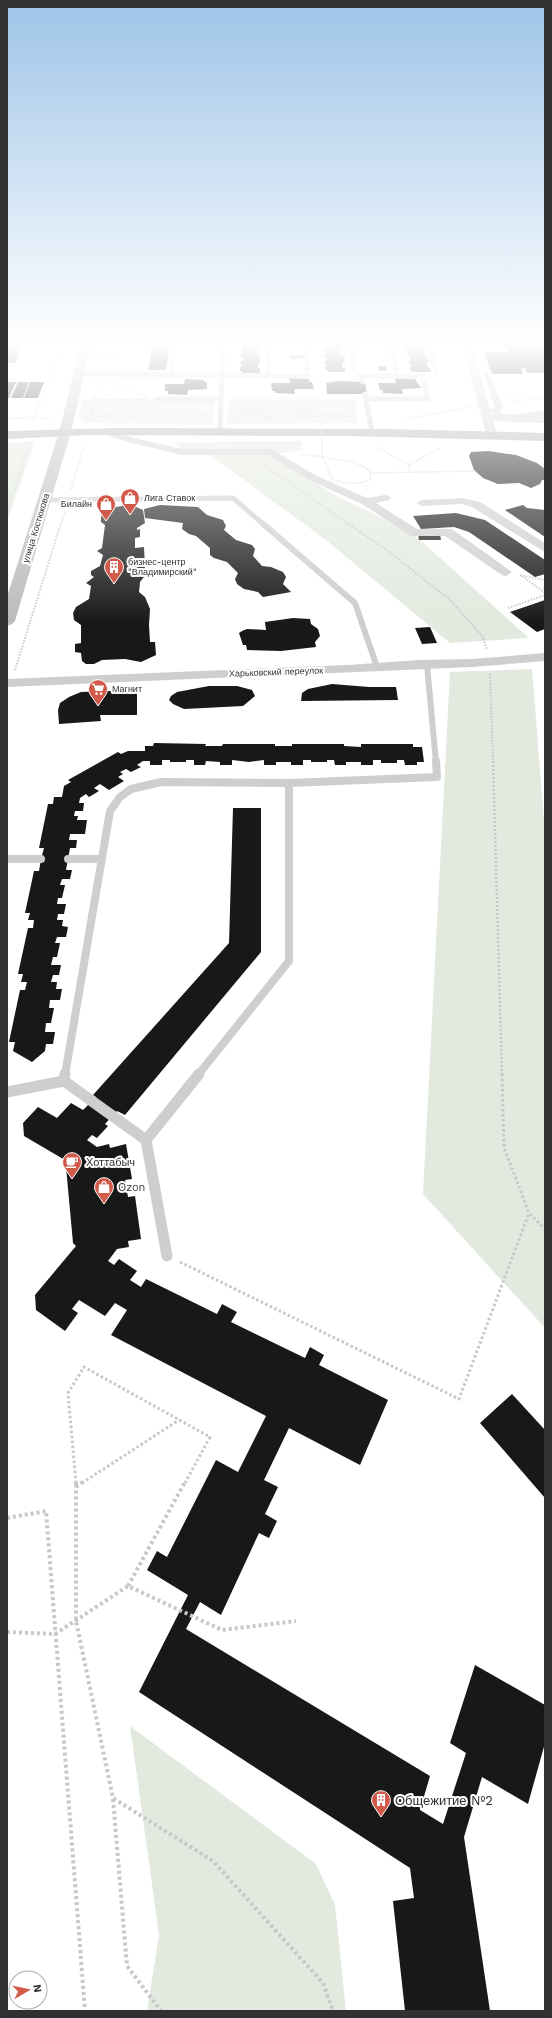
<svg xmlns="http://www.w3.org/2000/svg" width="552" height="2018" viewBox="0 0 552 2018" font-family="'Work Sans',sans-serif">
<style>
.green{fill:#e2e9de}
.building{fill:#181818}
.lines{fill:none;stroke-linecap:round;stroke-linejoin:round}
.path-far4{stroke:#c8c8c8;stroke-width:1.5;stroke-dasharray:1 1;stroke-linecap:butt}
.path-far3{stroke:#c8c8c8;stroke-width:2;stroke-dasharray:1.5 1.5;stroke-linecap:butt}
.path-far2{stroke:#c8c8c8;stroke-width:2.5;stroke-dasharray:2 2;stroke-linecap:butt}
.path-far1{stroke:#c8c8c8;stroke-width:3;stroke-dasharray:2.5 2.5;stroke-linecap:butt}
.path{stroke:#c8c8c8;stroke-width:4;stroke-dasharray:3 3;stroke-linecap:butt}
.service-far3{stroke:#cecece;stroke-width:5}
.service-far2{stroke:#cecece;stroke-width:6}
.service-far1{stroke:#cecece;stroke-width:8}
.service{stroke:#cecece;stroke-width:11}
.pedestrian{fill:#cecece;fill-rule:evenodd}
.minor{fill:#cecece;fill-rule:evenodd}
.tertiary{fill:#cecece;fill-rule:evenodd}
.secondary{fill:#bbb;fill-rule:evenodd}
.primary{fill:#a9a9a9;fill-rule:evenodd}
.path-bridge{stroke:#c8c8c8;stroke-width:1.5;stroke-dasharray:1 1;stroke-linecap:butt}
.labels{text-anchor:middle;stroke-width:4;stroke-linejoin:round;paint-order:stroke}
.far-poi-label{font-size:9px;fill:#313131;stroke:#fff;text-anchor:start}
.far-street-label{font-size:9px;fill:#313131;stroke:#fff}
.poi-label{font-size:11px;fill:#313131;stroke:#fff;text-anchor:start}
.near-poi-label{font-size:13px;fill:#313131;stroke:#fff;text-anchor:start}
</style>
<rect width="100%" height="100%" fill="#fff"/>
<!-- green -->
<path class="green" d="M 215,398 L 213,424 L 85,423 L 78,418 L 82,399 Z
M 355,399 L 358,423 L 227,424 L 229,400 Z
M 35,441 L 7,522 L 7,443 Z
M 250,441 L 302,441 L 301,450 L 271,455 L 336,496 L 374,514 L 418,538 L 529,638 L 450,643 L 326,540 L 210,455 L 187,454 L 174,443 Z
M 532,669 L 545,834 L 545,1328 L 423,1194 L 450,672 Z
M 130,1726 L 316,1864 L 335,1905 L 346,2011 L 147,2011 L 159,1935 Z"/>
<!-- building -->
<path class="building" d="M 7,341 L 24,341 L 15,363 L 7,363 Z
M 153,341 L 170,341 L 166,370 L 148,370 Z
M 241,341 L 260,342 L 261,350 L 258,350 L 258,355 L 260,355 L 260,363 L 258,363 L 258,368 L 260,368 L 260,373 L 242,373 L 242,371 L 240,371 L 240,367 L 242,367 L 240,361 L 243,361 L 243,357 L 240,357 L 240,354 L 242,354 L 241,348 L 243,348 Z
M 322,341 L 342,342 L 343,350 L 340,350 L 341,355 L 344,355 L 345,363 L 342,363 L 343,368 L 345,368 L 345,372 L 328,372 L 328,370 L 325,370 L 325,367 L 327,367 L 324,361 L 327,360 L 326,357 L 324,357 L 323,354 L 325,354 L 323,347 L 326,347 Z
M 404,341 L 423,342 L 425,350 L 423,350 L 424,355 L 427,355 L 429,363 L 426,363 L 428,368 L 430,368 L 431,372 L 414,372 L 410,371 L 410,367 L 412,367 L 408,361 L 411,361 L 410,357 L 407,357 L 408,351 L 406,351 L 405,348 L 408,348 Z
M 503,341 L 545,341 L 545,373 L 527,373 L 525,368 L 521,368 L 523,374 L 492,374 L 484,352 L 508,352 L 505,344 L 500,342 Z
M 304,355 L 304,358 L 291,359 L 290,356 Z
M 378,366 L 386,366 L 387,371 L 379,371 Z
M 289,378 L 309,379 L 309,382 L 312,382 L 314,389 L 294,389 L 295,394 L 275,393 L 275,391 L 272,391 L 271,383 L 290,383 Z
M 395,378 L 415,379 L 421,388 L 402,389 L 403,394 L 383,393 L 383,390 L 380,390 L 378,383 L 396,383 Z
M 185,379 L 204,380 L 204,382 L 207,382 L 207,389 L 188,390 L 187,395 L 168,394 L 168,391 L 165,391 L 165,384 L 184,384 Z
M 338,381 L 365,382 L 367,394 L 327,394 L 326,383 Z
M 7,382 L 16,382 L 9,398 L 7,398 Z
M 18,382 L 29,382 L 23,398 L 11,398 Z
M 30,382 L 44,382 L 38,398 L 24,398 Z
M 488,451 L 516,455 L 537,463 L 545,469 L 545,480 L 542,480 L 540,484 L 531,488 L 519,483 L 498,484 L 483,478 L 474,470 L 469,456 L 471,452 Z
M 160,505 L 198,507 L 207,515 L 223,520 L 226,526 L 224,530 L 236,540 L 252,545 L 255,549 L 253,556 L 262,566 L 271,567 L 283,572 L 286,577 L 283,584 L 291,592 L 263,597 L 258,592 L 244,589 L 237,584 L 235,579 L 238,573 L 227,562 L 214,558 L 210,555 L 210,548 L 196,536 L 189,534 L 182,529 L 183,523 L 145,518 L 144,509 Z
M 523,505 L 527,508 L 545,510 L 545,537 L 505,510 Z
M 122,506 L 134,506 L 143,510 L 145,523 L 137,528 L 137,530 L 140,529 L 140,537 L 135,538 L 135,548 L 144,547 L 145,568 L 144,577 L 140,582 L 139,592 L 145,597 L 150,609 L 149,625 L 150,642 L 155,642 L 156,655 L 141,662 L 125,659 L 102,660 L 94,664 L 86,664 L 82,661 L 81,653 L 75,652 L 75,644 L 81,643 L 81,625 L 74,620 L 73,613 L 76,607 L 89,599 L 91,586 L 86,583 L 94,577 L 91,575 L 91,571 L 100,566 L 103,555 L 97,551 L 102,548 L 105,525 L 101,522 L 101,517 L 103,512 L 110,508 Z
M 456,513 L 485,520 L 545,560 L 545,574 L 535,577 L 469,532 L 454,527 L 421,529 L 413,516 Z
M 418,534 L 440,534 L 441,540 L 419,540 Z
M 545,600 L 545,629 L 537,632 L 510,612 Z
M 293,618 L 310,619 L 311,624 L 318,629 L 320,636 L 315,642 L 316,647 L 281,651 L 247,650 L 246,645 L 243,645 L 239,633 L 242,631 L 247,629 L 266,630 L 265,622 Z
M 430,627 L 437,643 L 422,644 L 415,628 Z
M 332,684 L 369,687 L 396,687 L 398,700 L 301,701 L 302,693 L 308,689 Z
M 209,686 L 237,686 L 252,690 L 255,696 L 243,706 L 184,709 L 173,704 L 169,700 L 171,696 L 177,692 Z
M 137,690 L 137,715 L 100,715 L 101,721 L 59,724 L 58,710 L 60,703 L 69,697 L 81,692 Z
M 154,743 L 206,744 L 205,746 L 222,746 L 223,744 L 275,744 L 275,746 L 292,746 L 292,744 L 344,744 L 344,746 L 361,747 L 361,744 L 413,744 L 413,747 L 422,747 L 424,762 L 417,762 L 417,765 L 405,765 L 404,760 L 397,760 L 397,763 L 381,763 L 381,760 L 373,760 L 373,765 L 361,765 L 361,762 L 346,762 L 346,765 L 335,765 L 334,760 L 327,760 L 327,762 L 311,762 L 311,760 L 303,760 L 303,765 L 291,765 L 291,762 L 276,762 L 276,765 L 264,765 L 264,760 L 249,762 L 232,760 L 232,765 L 220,765 L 220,762 L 206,761 L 205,765 L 194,765 L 194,760 L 186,760 L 186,762 L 170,762 L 170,760 L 162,760 L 162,765 L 150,765 L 150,761 L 143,761 L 137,765 L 141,767 L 131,772 L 126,769 L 120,772 L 123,774 L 118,777 L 124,781 L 109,790 L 100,784 L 94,788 L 99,791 L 89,797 L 86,794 L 80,798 L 79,803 L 84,803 L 83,811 L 75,811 L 74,816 L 78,816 L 77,820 L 87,820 L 85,834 L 70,834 L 69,840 L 77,840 L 76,848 L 70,848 L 66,870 L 72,870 L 70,879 L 62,879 L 60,885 L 65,885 L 62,898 L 58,898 L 57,904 L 66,904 L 64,914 L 58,914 L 57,920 L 63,920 L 62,926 L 68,927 L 66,937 L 57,937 L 55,943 L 60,943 L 57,957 L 53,957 L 51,965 L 61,965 L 59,975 L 53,975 L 51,982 L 57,982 L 56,989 L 62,989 L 60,1000 L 50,1000 L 49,1008 L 54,1008 L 51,1023 L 46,1023 L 45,1032 L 55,1032 L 53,1044 L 46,1044 L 45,1051 L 32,1062 L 13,1051 L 15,1042 L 9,1042 L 20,990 L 25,990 L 27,982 L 21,982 L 23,974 L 18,974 L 28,928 L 33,928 L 34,920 L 28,920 L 30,913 L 25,913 L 34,871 L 39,871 L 41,859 L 44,848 L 39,848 L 48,804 L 53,804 L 54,797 L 62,797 L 64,786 L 71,782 L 68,780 L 118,752 L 121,754 L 128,751 L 145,751 L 145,746 L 153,746 Z
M 233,808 L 261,808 L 261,952 L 125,1115 L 117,1111 L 105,1124 L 108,1126 L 97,1138 L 92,1135 L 87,1140 L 97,1147 L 109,1144 L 110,1148 L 126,1144 L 132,1179 L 125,1180 L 128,1197 L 135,1196 L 141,1239 L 128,1241 L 129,1247 L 117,1249 L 108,1261 L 114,1265 L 119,1259 L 137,1271 L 130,1280 L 141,1287 L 146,1279 L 217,1314 L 222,1304 L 237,1312 L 231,1322 L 305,1358 L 310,1347 L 324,1355 L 319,1365 L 388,1400 L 360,1465 L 289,1428 L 264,1480 L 278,1487 L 265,1514 L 277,1521 L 269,1538 L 259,1533 L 221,1615 L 200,1602 L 186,1629 L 430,1776 L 420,1810 L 443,1824 L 466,1753 L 450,1743 L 475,1665 L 545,1705 L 545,1743 L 528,1804 L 482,1777 L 464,1837 L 490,2011 L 405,2011 L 393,1901 L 414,1898 L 410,1868 L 139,1692 L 188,1595 L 147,1570 L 157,1551 L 167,1557 L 216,1460 L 238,1472 L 266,1416 L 111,1335 L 127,1310 L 115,1303 L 105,1316 L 79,1300 L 72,1309 L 78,1313 L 65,1331 L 36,1310 L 35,1295 L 76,1246 L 73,1243 L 66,1167 L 70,1163 L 24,1136 L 23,1123 L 38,1107 L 57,1118 L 71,1103 L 83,1110 L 96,1097 L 93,1095 L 229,943 Z
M 512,1394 L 545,1430 L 545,1498 L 480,1423 Z"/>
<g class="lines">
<!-- path-far4 -->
<path class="path-far4" d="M 106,354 L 117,361
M 58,355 L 69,355
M 97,355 L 123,354
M 104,362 L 109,341
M 523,368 L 525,374
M 320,376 L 345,376
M 126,388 L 147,398
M 510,398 L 517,402 L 524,402
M 233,399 L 315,398 L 324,402 L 308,408
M 96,400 L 126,387
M 98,400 L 147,399
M 233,403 L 247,408
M 528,403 L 527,398 L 545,398
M 255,408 L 277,401 L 300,408
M 195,412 L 209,417
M 256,412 L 272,418
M 96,417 L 148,404
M 232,417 L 257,410 L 255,408 L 247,408 L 245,410 L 247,412
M 133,418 L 149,408
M 285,418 L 310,410 L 300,408 L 298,410 L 300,412
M 298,418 L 338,414 L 355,419
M 7,419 L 35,417 L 50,419
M 406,419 L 470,407
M 90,420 L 98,386
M 33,422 L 61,348
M 377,447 L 409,465 L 410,472
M 7,453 L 16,449
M 300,454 L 323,457 L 322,453
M 323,457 L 353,462 L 366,468 L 370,472 L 371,479 C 358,485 345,484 332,479 Z
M 262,464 L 349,524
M 409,465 L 440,448
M 372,473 L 475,471
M 7,476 L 20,472
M 71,489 L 84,445
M 7,494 L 13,493
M 7,512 L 28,448
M 61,524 L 65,511"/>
<!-- path-far3 -->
<path class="path-far3" d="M 347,523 L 388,551 L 449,599 L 483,637 L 487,650
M 520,575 L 545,580
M 522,576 L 545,593
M 542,591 L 545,587
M 508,608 L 545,595
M 15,670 L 61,523
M 490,674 L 493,762"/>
<!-- path-far2 -->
<path class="path-far2" d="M 493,761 L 502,1075"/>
<!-- path-far1 -->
<path class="path-far1" d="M 502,1074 L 504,1148 L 529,1213 L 545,1229
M 180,1262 L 459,1399 L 529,1213
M 76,1483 L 68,1393 L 84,1367 L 210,1437 L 185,1483
M 82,1483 L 179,1420"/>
<!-- path -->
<path class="path" d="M 76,1482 L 76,1487
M 83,1482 L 76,1487 L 76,1621 L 113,1798 L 213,1861 L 323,1983 L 333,2011
M 7,1518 L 46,1511 L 85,2011
M 128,1586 L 185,1482
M 7,1632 L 55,1634 L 128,1586 L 222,1630 L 296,1621
M 113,1799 L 127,1966 L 161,2011"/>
<!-- service-far3 -->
<path class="service-far3" d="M 268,341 L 269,371
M 306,341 L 307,369
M 350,341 L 354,369
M 390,341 L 396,369
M 428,341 L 436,372
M 79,374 L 309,376
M 171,375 L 175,341
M 363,382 L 361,376 L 422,376
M 365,394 L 372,432
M 158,399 L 220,399
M 367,399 L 428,399 L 424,383
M 521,416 L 545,413
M 220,432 L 223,341
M 44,500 L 233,498 L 263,524"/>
<!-- service-far2 -->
<path class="service-far2" d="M 262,523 L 355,603 L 377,667
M 427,665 L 436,762"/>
<!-- service-far1 -->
<path class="service-far1" d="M 7,859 L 41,859
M 68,859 L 102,859
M 65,1075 L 110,811 L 120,797 L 131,789 L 161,782 L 289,783 L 437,777 L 436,761
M 198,1075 L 289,961 L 289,783"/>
<!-- service -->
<path class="service" d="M 64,1081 L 65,1074
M 7,1092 L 64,1081 L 146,1140 L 167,1256
M 146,1140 L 199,1074"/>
<!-- pedestrian -->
<path class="pedestrian" d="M 486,371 L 489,373 L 503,407 L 499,410 L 502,413 L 501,415 L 495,415 L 490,410 L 495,406 L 483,373 Z"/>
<!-- minor -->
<path class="minor" d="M 108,429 L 134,438 L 182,449 L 271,449 L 317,476 L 367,498 L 385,495 L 389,496 L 391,498 L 389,500 L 376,503 L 417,529 L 452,529 L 512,572 L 506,576 L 502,575 L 445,536 L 411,536 L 362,504 L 309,480 L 269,455 L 182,455 L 127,442 L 104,434 L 103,432 Z
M 462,498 L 480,502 L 545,543 L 545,552 L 472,507 L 462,504 L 422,506 L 416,503 L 422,500 Z
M 545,653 L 545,661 L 472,667 L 7,687 L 7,679 L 348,665 L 419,660 L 472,659 Z"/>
<!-- tertiary -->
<path class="tertiary" d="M 461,341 L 471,341 L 491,414 L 545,415 L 545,423 L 493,421 L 497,434 L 491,438 L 487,437 Z"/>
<!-- secondary -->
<path class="secondary" d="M 82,341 L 92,341 L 71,432 L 15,621 L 12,624 L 7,626 L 7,597 L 59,432 Z"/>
<!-- primary -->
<path class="primary" d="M 117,428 L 386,429 L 545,433 L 545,441 L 347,436 L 89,435 L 7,439 L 7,431 Z"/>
<!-- path-bridge -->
<path class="path-bridge" d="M 322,418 L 322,453"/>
</g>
<!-- sky -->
<linearGradient id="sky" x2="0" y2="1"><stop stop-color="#9ec4e8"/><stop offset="0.55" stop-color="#fff"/><stop offset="1" stop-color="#fff" stop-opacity="0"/></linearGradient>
<rect width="552" height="624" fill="url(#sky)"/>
<!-- icons -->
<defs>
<g id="shop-pin" transform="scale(1)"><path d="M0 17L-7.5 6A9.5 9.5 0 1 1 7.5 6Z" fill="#d15a4b" stroke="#fff"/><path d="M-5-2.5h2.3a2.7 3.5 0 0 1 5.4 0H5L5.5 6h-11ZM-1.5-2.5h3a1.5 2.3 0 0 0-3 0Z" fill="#fff"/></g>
<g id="building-pin" transform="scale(1)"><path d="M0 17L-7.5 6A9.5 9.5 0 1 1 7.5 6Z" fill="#d15a4b" stroke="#fff"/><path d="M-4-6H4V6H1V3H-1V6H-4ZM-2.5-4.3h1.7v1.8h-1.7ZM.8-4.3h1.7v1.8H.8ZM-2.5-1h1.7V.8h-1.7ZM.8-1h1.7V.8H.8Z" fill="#fff"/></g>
<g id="supermarket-pin" transform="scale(1)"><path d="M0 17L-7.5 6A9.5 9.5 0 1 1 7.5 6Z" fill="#d15a4b" stroke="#fff"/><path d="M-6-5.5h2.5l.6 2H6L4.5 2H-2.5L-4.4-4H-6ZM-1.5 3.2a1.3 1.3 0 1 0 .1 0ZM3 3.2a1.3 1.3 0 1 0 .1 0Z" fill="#fff"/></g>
<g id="cafe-pin" transform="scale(1)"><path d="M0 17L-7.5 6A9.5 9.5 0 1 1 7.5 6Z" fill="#d15a4b" stroke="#fff"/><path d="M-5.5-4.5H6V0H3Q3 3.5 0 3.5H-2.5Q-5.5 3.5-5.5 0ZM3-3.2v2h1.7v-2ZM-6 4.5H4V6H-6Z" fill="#fff"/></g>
</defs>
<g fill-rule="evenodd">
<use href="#shop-pin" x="130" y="498"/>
<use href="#shop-pin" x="106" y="504"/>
<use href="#building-pin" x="114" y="567"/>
<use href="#supermarket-pin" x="98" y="689"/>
<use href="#cafe-pin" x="72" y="1162"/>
<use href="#shop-pin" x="104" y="1187"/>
<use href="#building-pin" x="381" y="1800"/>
</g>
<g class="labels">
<!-- far-poi labels -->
<g class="far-poi-label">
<text x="144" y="501">Лига Ставок</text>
<text x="92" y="507" text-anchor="end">Билайн</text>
<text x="128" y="565">бизнес-центр<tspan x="128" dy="10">"Владимирский"</tspan></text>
<text x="112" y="692">Магнит</text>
</g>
<!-- far-street labels -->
<g class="far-street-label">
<text transform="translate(36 528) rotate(-73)" y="3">улица Костюкова</text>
<text transform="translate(276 672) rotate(-2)" y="3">Харьковский переулок</text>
</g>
<!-- poi labels -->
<g class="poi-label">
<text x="86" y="1166">Хоттабыч</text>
<text x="118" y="1191">Ozon</text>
</g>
<!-- near-poi labels -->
<g class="near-poi-label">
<text x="395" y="1805">Общежитие №2</text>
</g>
</g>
<!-- border -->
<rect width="552" height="2018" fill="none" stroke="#313131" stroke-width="16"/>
<!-- north arrow -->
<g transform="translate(28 1990) rotate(81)"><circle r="19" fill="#ffffff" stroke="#adadad"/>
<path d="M0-3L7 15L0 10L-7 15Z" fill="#d15a4b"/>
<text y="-6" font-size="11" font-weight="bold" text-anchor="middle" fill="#313131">N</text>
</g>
</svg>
